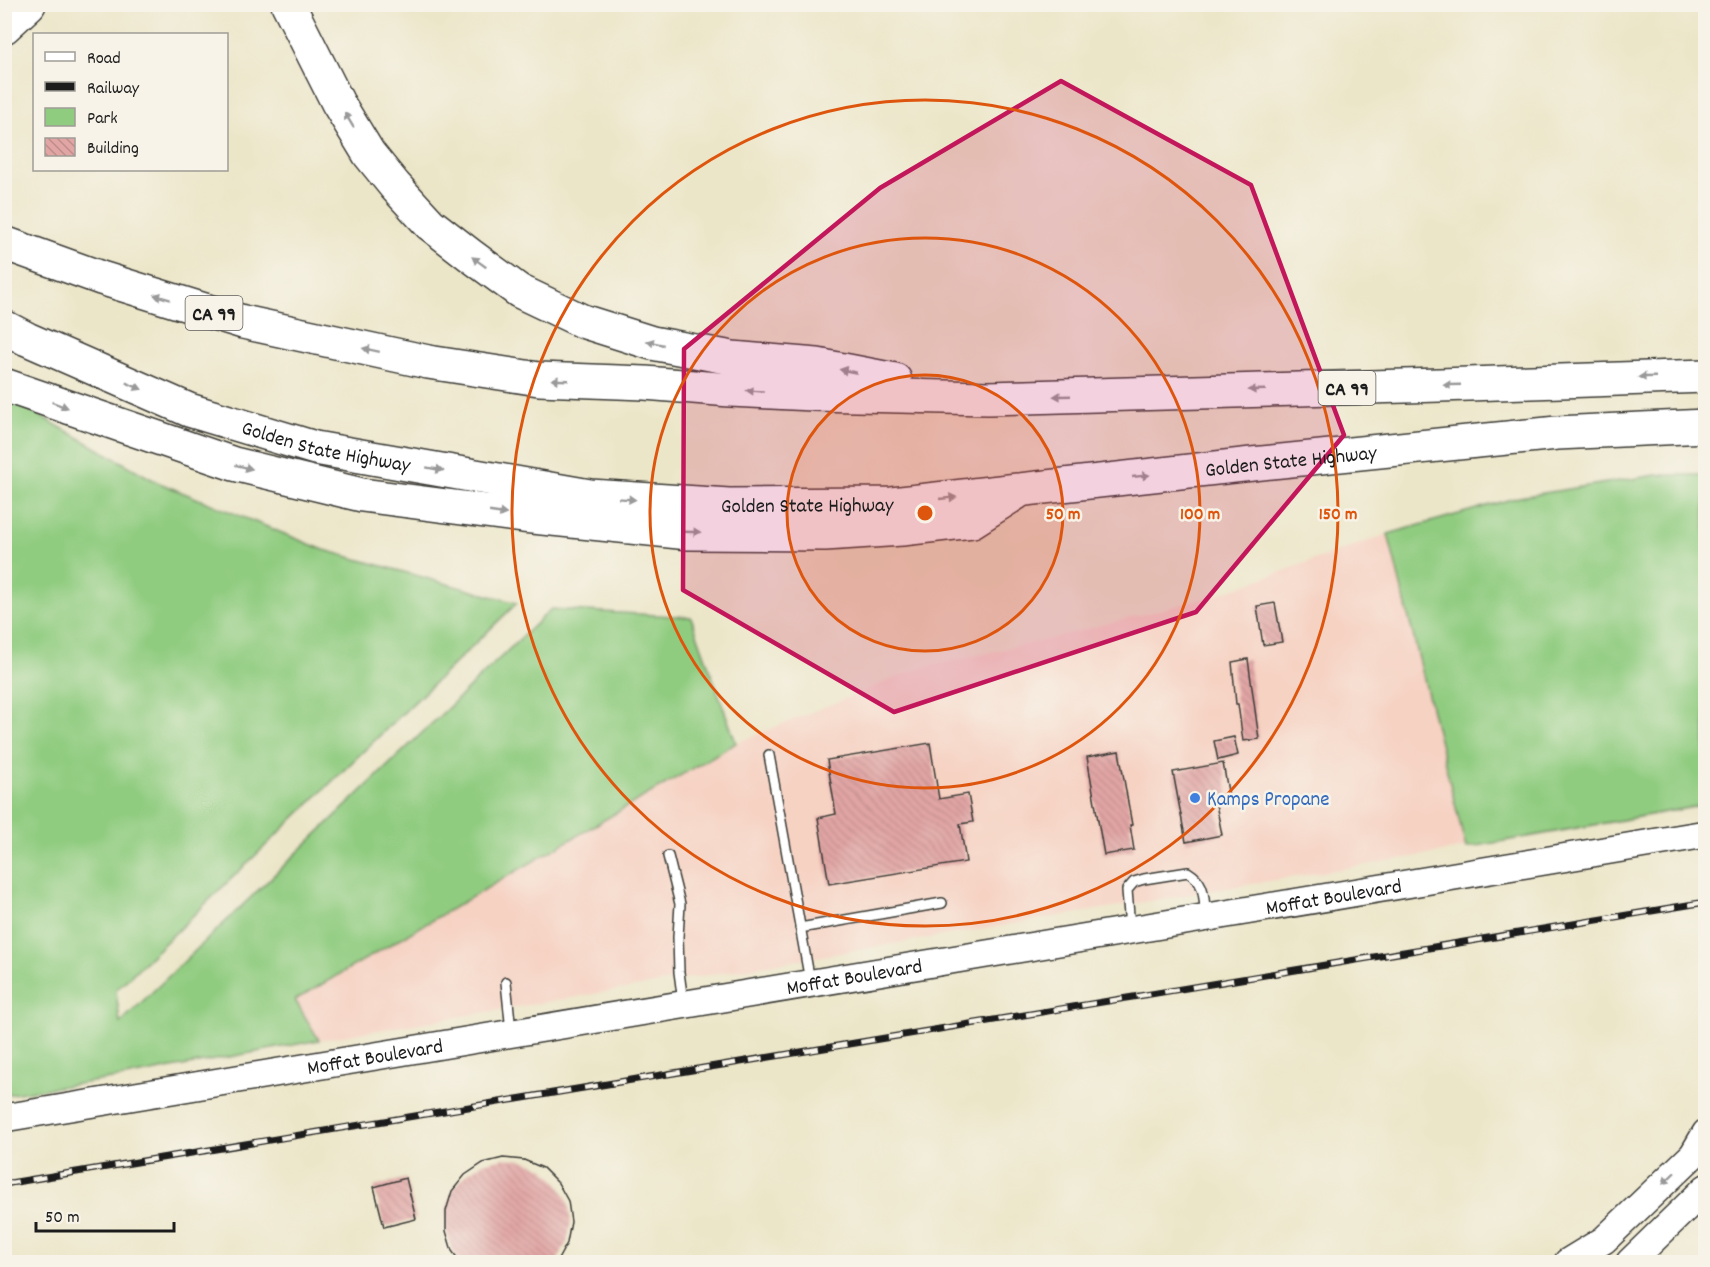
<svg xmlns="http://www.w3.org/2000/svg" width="1710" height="1267" viewBox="0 0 1710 1267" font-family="Dekko,sans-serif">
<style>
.built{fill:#f6d2c3}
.green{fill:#90cc80;stroke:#56744e;stroke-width:1.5}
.building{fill:url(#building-back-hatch)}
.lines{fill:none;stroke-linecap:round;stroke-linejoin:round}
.lane-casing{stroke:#3b3a36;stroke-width:12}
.secondary-casing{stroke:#3b3a36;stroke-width:30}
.highway-casing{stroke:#3b3a36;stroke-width:36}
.lane{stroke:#fff;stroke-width:9}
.secondary{stroke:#fff;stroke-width:27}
.highway{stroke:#fff;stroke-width:33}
.rail-casing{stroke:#1c1c1c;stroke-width:7}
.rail{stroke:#f7f3e8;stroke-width:4.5;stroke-dasharray:14;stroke-linecap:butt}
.oneway{fill:#999}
.marked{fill:#c2185b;fill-opacity:0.2;stroke:#c2185b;stroke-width:4.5;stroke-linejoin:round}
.ring{fill:none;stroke:#de560d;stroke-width:3}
.shop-dot{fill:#3f7fe0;stroke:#f7f3e8;stroke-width:2}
.labels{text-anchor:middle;stroke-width:5;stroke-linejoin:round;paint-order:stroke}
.shield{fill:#f7f3e8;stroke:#5e5c59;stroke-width:1.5}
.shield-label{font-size:20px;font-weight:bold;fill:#1c1c1c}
.street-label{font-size:21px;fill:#1c1c1c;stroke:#f7f3e8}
.shop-label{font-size:21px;fill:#366cbe;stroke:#f7f3e8;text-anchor:start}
.centre{fill:#de560d;stroke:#f7f3e8;stroke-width:3}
.ring-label{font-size:18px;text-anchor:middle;font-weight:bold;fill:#de560d;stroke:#f7f3e8;stroke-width:5;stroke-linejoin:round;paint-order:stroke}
</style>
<defs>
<pattern id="building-back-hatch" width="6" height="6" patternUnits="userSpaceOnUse" patternTransform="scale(1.5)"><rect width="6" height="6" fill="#e1a5a4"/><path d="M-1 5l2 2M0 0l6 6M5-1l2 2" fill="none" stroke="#c08d8d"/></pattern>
</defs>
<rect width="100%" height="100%" fill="#f7f3e8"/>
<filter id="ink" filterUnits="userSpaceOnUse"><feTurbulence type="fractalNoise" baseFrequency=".0167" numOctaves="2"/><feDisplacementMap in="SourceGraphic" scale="12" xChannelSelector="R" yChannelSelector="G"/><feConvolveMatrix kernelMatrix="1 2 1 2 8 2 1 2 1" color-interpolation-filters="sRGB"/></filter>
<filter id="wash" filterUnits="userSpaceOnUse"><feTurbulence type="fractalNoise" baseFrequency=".008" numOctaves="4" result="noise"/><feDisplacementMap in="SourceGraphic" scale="24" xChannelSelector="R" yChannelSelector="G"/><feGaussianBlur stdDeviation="1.35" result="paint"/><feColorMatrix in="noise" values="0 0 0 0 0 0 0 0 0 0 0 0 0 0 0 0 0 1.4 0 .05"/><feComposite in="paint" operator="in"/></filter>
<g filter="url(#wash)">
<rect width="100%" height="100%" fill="#ece6c9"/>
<!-- built -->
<path class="built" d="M 1388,534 L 1466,848 L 319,1040 L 295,1000 L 736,743 L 918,669 L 1052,638 L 1213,596 Z"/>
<!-- green -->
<path class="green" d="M 5,396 L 157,482 L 324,550 L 517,603 L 116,990 L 120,1023 L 551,609 L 691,617 L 736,743 L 295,1000 L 319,1040 L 125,1077 L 5,1095 Z
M 1656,475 L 1705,475 L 1705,805 L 1466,848 L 1388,534 L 1519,497 Z"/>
<g id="blocks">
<!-- building -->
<path class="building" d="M 1275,603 L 1282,642 L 1263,645 L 1257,606 Z
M 1248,659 L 1259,739 L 1243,741 L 1238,704 L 1236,704 L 1232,662 Z
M 1234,737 L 1238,755 L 1218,760 L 1214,741 Z
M 930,743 L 939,799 L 968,794 L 973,822 L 960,824 L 966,862 L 829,884 L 818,818 L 836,814 L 827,760 Z
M 1119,751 L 1132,825 L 1130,825 L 1134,850 L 1104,855 L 1087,757 Z
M 1223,763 L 1229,797 L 1215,799 L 1222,835 L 1186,842 L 1173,772 Z
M 503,1158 L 524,1160 L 543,1168 L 558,1183 L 568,1201 L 571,1222 L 567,1243 L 556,1263 L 461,1263 L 452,1251 L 446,1231 L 446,1211 L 452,1191 L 465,1175 L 483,1163 Z
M 406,1178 L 416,1219 L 384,1227 L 374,1187 Z"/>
</g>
</g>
<g filter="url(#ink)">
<use href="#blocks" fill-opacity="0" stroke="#3b3a36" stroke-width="1.5"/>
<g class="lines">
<!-- lane casing -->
<g class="lane-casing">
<path id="lane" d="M 769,755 L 810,981
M 668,856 L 680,904 L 678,937 L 679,972 L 683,1002
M 800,928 L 942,903
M 1130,928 L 1127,890 L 1134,882 L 1144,879 L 1188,872 C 1206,883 1203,896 1206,916
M 506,982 L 511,1031"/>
</g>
<!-- secondary casing -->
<g class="secondary-casing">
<g id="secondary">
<path id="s1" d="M 4,1118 L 1706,834"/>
<path d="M 1568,1262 L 1604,1240 L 1693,1155 L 1706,1133"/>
<path d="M 1630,1262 L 1706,1188"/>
</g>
</g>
<!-- highway casing -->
<g class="highway-casing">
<g id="highway">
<path d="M 288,4 L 338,103 L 369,154 L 395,186 L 430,224 L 470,255 L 519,291 L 582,321 L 652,343 L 732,358 L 817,365 L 895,380"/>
<path d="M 4,27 L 29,4"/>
<path d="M 4,243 L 101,278 L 243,322 L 428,362 L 539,379 L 645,383 L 730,390 L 813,394 L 988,398 L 1440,385 L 1706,376"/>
<path id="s2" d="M 4,327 L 27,339 L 189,410 L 315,448 L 590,496 L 729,505 L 892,504 L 1252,464 L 1557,433 L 1706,426"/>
<path d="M 4,385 L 234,464 L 362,495 L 523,516 L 689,533 L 825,534 L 902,529 L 972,521 L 1016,493"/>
</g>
</g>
<!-- lane -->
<use href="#lane" class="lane"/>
<!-- secondary -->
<use href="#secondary" class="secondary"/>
<!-- highway -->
<use href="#highway" class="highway"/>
<!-- rail casing -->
<g class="rail-casing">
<path id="rail" d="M 4,1184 L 1706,902"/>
</g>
<!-- rail -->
<use href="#rail" class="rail"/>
</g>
<!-- one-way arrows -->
<defs><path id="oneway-solid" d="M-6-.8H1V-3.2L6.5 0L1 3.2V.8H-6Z" transform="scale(1.5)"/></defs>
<g class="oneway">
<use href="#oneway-solid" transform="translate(349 120) rotate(-121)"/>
<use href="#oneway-solid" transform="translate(479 262) rotate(-144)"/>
<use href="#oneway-solid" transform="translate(162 297) rotate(-163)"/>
<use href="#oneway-solid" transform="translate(655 343) rotate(-167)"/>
<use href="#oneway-solid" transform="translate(371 350) rotate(-168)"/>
<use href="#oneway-solid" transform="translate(848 371) rotate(-169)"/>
<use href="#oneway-solid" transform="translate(1647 377) rotate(178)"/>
<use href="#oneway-solid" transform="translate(560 380) rotate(-178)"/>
<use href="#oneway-solid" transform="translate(1452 385) rotate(178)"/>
<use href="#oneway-solid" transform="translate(134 386) rotate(23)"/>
<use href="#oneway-solid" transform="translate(1257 390) rotate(178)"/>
<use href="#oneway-solid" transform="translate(755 391) rotate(-177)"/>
<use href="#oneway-solid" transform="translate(1062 396) rotate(178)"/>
<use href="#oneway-solid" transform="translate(60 405) rotate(20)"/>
<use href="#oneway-solid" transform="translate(244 467) rotate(14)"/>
<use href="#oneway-solid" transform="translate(435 469) rotate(10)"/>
<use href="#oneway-solid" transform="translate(1141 476) rotate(-6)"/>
<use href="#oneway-solid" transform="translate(948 498) rotate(-6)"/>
<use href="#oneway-solid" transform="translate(627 499) rotate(4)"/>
<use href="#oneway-solid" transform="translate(498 513) rotate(8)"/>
<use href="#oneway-solid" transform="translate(692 532) rotate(2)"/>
<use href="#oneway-solid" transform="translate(1669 1178) rotate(136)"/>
</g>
</g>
<!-- marked area -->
<path class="marked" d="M 1061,81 L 1251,185 L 1344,435 L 1196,612 L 894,712 L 683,590 L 684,349 L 880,188 Z"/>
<!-- distance rings -->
<circle cx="925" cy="513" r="138" fill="#de560d" fill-opacity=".12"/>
<g class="ring">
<circle cx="925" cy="513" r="138"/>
<circle cx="925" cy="513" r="275"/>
<circle cx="925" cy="513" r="413"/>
</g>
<!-- markers -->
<circle class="shop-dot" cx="1195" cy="798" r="6"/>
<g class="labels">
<!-- shield labels -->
<g class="shield">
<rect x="185.5" y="296" width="57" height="34" rx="4.5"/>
<rect x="1318.5" y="371" width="57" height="34" rx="4.5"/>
</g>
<g class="shield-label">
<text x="214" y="320">CA 99</text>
<text x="1347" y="395">CA 99</text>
</g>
<!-- street labels -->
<g class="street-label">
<text dy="7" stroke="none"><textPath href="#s2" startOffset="345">Golden State Highway</textPath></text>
<text dy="7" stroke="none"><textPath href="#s2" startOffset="1317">Golden State Highway</textPath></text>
<text dy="7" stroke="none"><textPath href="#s2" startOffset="831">Golden State Highway</textPath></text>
<text dy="7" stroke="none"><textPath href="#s1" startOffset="1348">Moffat Boulevard</textPath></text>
<text dy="7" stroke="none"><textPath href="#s1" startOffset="862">Moffat Boulevard</textPath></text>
<text dy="7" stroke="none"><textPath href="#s1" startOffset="376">Moffat Boulevard</textPath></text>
</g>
<!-- shop labels -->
<g class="shop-label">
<text x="1207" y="805">Kamps Propane</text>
</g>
</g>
<circle cx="925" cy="513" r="9" class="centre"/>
<g class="ring-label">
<text x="1063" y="519">50 m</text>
<text x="1200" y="519">100 m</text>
<text x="1338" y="519">150 m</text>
</g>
<!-- margin -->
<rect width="1710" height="1267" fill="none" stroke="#f7f3e8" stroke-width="24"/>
<!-- legend -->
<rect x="33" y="33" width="195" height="138" fill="#f7f3e8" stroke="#9f9d96" stroke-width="1.5"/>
<rect x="45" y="52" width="30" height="9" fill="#ffffff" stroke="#9f9d96" stroke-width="1.5"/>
<text x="87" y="63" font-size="18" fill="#1c1c1c">Road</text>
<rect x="45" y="82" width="30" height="9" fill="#1c1c1c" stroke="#9f9d96" stroke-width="1.5"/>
<text x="87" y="93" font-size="18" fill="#1c1c1c">Railway</text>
<rect x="45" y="108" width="30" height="18" fill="#90cc80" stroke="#9f9d96" stroke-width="1.5"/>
<text x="87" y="123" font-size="18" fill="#1c1c1c">Park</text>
<rect x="45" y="138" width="30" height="18" fill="url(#building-back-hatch)" stroke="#9f9d96" stroke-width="1.5"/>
<text x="87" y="153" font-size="18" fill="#1c1c1c">Building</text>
<!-- scale -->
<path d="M36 1222v9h138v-9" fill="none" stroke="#1c1c1c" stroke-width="3"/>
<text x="45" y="1222" font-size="18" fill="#1c1c1c" stroke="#f7f3e8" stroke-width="4.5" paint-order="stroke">50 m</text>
</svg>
